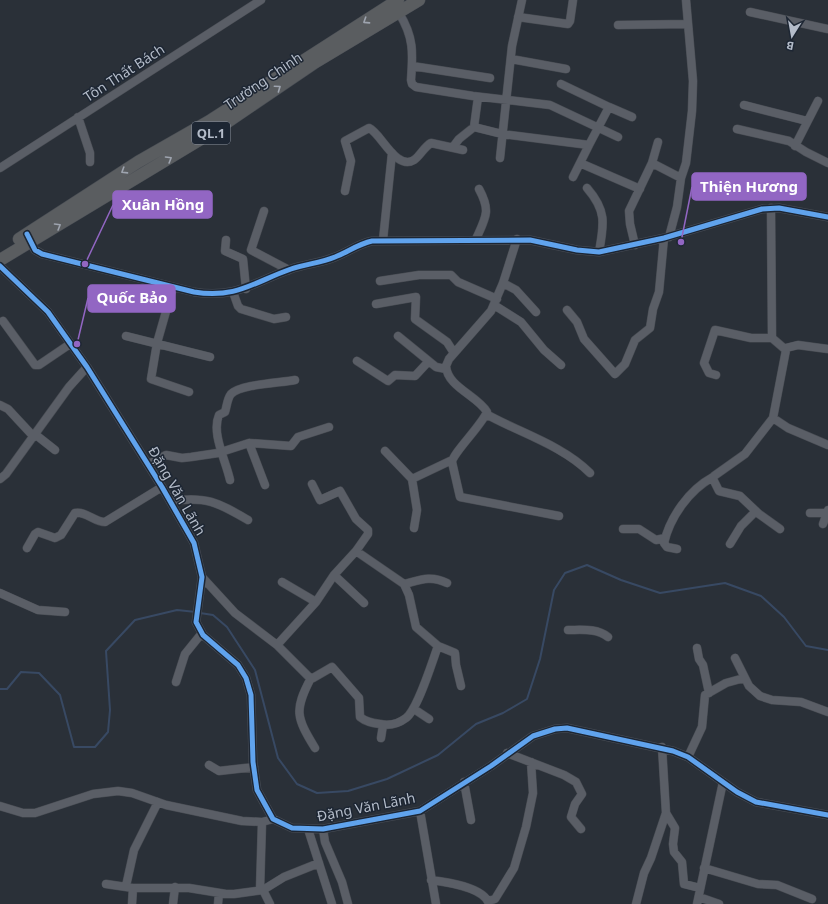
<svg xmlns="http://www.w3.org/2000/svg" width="828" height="904" viewBox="0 0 828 904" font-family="'Noto Sans',sans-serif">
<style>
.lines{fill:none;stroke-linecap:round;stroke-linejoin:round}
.stream{stroke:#384963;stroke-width:2}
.minor-casing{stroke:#484c53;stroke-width:9}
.highway-casing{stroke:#474c53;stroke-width:13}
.minor{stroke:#5a5e66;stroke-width:8}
.highway{stroke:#5a5d60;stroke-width:12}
.cycleway-casing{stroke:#1d2633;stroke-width:8}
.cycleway{stroke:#60a3ed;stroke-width:5}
.oneway{stroke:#9ea4af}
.labels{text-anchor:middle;stroke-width:3;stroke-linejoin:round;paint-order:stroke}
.shield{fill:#1d2633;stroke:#878f9c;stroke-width:1}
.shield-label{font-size:13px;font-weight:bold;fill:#b4bcc9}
.street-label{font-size:14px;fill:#b4bcc9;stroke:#1d2633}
.leader{fill:none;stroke:#9266c3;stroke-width:1.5}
.callout-dot{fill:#9266c3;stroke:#1d2633;stroke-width:1.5}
.callout{fill:#9266c3;stroke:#9266c3;stroke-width:1.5}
.callout-label{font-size:15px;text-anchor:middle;font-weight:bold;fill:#fff}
</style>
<rect width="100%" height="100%" fill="#2a3038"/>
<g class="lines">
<!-- stream -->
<path class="stream" d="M 200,613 L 213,615 L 227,627 L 255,670 L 278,758 L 297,784 L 317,793 L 348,791 L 387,779 L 438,755 L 476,724 L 503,713 L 527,699 L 540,659 L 554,590 L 565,573 L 587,565 L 621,580 L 660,593 L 725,583 L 761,596 L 784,617 L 806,646 L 828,650
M 0,689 L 7,689 L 21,672 L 39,673 L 60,695 L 74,747 L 95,747 L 108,732 L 110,710 L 106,651 L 135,620 L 177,610 L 196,612"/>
<!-- minor casing -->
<g class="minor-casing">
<path id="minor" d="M 750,12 L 828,29
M 399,13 C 414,37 413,53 411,80 L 412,84 L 416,87 L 473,96 L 550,105 L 618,137
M 518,17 L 568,24 L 570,21 L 573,0
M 618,25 L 688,24
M 511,59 L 566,69
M 412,66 L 490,78
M 561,84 L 609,107
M 744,105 L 807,121
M 78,117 L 90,153 L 90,162
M 474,127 L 502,134 L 589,145 L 609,107 L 632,117
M 737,129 L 789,141 L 806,152 L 828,163
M 795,146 L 818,101
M 453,147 L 459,139 L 474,127 L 478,97
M 500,158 L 512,46 L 522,0
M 580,163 L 640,189
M 652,163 L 658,142
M 0,168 L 261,0
M 573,177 L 589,145
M 587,188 C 607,211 604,224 599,252
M 345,191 L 351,161 L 345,141 L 369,128 C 381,133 396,171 414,160 C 420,156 424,147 431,143 L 463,150
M 771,208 L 772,338 L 786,350 L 773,418 L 745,454 L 714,476 L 713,479 L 719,491 L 740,496 L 759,514 L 780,529
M 264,211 L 251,250 L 289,270
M 669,237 L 677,207 L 681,178 L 686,163 L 692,111 L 693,81 L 686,0
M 28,239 L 35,250 L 42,254 L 194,292 C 236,299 254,282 291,269 C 305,264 321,263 335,257 C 348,252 358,244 372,241 L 530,240 L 577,250 L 599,252 L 664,238 L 762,209 L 779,208 L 828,217
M 476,239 C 486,217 491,211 479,189
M 517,239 L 503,283 L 491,311 L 449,359 L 446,366 C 447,387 478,396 487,412 C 481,426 453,453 452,462 L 460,497 L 559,516
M 226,240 L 225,251 L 243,259 L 246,289
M 383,240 L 392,153
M 635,245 L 630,224 L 629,211 L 652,163 L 681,178
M 0,266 L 48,312 L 87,367 L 162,487 L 194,543 L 202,577 L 196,622 L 203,635 L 238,665 L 246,678 L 251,695 L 253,762 L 257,790 L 273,819 L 292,828 L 323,829 L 420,811 L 491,766 L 533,736 L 555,729 L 567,728 L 673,751 L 688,757 L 737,792 L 756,802 L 828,815
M 380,281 L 419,275 L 451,275 L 458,282 L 497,299
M 503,283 L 516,290 L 536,312
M 173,287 L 157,343 L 151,379 L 189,392
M 233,292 L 238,306 L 241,309 L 274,319 L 286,317
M 376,304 L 416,297 L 415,319 L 447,342 L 454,353
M 494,305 L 521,322 L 544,350 L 561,365
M 567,310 L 577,322 L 584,339 L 615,374 L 625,364 L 635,340 L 650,328 L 653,309 L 659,292 L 664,238
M 3,321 L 35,365 L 39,365 L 70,344
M 126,336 L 210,357
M 398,336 L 436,367 L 446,369
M 786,348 L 798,345 L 828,349
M 357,361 L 388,381 L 395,375 L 415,376 L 428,362
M 716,375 L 709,373 L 704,363 L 715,330 L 751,338 L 772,338
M 0,405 L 8,409 L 34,437
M 486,414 C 520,433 562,445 590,473
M 773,418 L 788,428 L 828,445
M 36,435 L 55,450
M 249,443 L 265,485
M 385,451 L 412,479 L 452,460
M 149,464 L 166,455 L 182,458 L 191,457 L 218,453 L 249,443 L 291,446 L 298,437 L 329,427
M 0,479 L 6,474 L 69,387 L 87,367
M 412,479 L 417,510 L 414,528
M 230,480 C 226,461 211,433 219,415 L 225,412 C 227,406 227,399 231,394 C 241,384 280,383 295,380
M 170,501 C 207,496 217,502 248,520
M 810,513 L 827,513
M 823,524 L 828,510
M 623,529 L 639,529 L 656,540 L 665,538
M 730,544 L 741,526 L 756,511
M 27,548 L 35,534 L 38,532 L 55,538 L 61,535 L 75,513 C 86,511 94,522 105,522 L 162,487
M 677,549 L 667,547 L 664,543 C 670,517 689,490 713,477
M 356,551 L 404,584 L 409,595 L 416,627 L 438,646 L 455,653 L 456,665 L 461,686
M 334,575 L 364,603
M 202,577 L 235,613 L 277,645 L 309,677 L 313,678 L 332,667 L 359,698 L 360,717 C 366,722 372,723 380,724 C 389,726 398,724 406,718 C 418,709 432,662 438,646
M 282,582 L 316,602
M 404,584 C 420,580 431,575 447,583
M 0,593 L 38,610 L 65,612
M 568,630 C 582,630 597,628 608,637
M 277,645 L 316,602 L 334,575 L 356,551 L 368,534 L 368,530 L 356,519 L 340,491 L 320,500 L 312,484
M 697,648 L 699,659 L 703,665 L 709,693
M 735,658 L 749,686 L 760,696 L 772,700 L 801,702 L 828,712
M 311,678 C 294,710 296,717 315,748
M 176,682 L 185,654 L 202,633
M 414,709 L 429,719
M 381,738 L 383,725
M 507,753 L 564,775 L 576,782 L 582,794 L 575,804 L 571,817 L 581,829
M 688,757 L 702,727 L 705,695 L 726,683 L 744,678
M 209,765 L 219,771 L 254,767
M 464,782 L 471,820
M 0,806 L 23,813 L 35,813 L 93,794 L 118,791 L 132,793 L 166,805 L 242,821 L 262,822 L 273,819
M 420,811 L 436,904
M 666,813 L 675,828 L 673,844 L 674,852 L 682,862 L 684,884 L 700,888
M 308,829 L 332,904
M 323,829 L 325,842 L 342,882 L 348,904
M 704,868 L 758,884 L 777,885 L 812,899
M 431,880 C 446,882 484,887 489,904
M 106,884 L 133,888 L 189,888 L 226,894 L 234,894 L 263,890 L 284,877 L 319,863
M 126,886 L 134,850 L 158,802
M 260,890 L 262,822
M 263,890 L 270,904
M 699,897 L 719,904
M 488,901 L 495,899 L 514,868 L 526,827 L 533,793 L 531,762
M 132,904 L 133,888
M 173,904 L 175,887
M 218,904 L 219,893
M 636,904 L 644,873 L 651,858 L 666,813 L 662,747
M 697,904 L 723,782"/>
</g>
<!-- highway casing -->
<g class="highway-casing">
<path id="highway" d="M 19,239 L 138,162 L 208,122 L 398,0
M 0,260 L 214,131 L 314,63 L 419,0"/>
</g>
<!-- minor -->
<use href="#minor" class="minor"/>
<!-- highway -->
<use href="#highway" class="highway"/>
<!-- cycleway casing -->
<g class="cycleway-casing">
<path id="cycleway" d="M 27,234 L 35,250 L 42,254 L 194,292 C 236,299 254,282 291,269 C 305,264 321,263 335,257 C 348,252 358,244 372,241 L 530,240 L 577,250 L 599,252 L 664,238 L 762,209 L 779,208 L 828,217
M 0,266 L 48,312 L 87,367 L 162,487 L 194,543 L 202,577 L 196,622 L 203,635 L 238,665 L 246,678 L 251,695 L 253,762 L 257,790 L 273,819 L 292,828 L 323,829 L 420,811 L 491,766 L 533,736 L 555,729 L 567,728 L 673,751 L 688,757 L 737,792 L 756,802 L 828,815"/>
</g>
<!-- cycleway -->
<use href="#cycleway" class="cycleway"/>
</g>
<!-- one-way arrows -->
<defs><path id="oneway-chevron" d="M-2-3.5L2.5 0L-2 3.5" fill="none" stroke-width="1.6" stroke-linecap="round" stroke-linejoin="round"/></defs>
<g class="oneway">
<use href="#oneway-chevron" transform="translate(366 21) rotate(147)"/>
<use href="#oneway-chevron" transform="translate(278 88) rotate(-35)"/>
<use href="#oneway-chevron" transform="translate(169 159) rotate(-31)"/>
<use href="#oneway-chevron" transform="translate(124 171) rotate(148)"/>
<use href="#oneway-chevron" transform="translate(58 226) rotate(-31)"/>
</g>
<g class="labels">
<!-- shield labels -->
<rect class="shield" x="192" y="122" width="38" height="22" rx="3"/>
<g class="shield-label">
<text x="211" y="138">QL.1</text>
</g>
<!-- street labels -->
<g class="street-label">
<text transform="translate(124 73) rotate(-33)" y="5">Tôn Thất Bách</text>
<text transform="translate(263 81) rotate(-34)" y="5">Trường Chinh</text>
<text transform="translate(177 491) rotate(60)" y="5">Đặng Văn Lãnh</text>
<text transform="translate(366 807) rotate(-11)" y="5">Đặng Văn Lãnh</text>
</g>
</g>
<!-- callouts -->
<path class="leader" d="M681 242L692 187M85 264L113 205M77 344L88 298"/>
<g class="callout-dot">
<circle cx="681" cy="242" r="4"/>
<circle cx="85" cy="264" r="4"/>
<circle cx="77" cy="344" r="4"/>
</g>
<g class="callout">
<rect x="692" y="173" width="114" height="27" rx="4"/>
<rect x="113" y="191" width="99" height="27" rx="4"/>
<rect x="88" y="285" width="87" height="27" rx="4"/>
</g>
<g class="callout-label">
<text x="749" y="192">Thiện Hương</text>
<text x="163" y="210">Xuân Hồng</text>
<text x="132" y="303">Quốc Bảo</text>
</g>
<!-- north arrow -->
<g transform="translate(792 36) rotate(191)" stroke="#1d2633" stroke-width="3" paint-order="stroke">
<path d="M0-3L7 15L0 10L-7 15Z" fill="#b4bcc9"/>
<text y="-6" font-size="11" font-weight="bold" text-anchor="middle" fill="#b4bcc9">B</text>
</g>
</svg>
